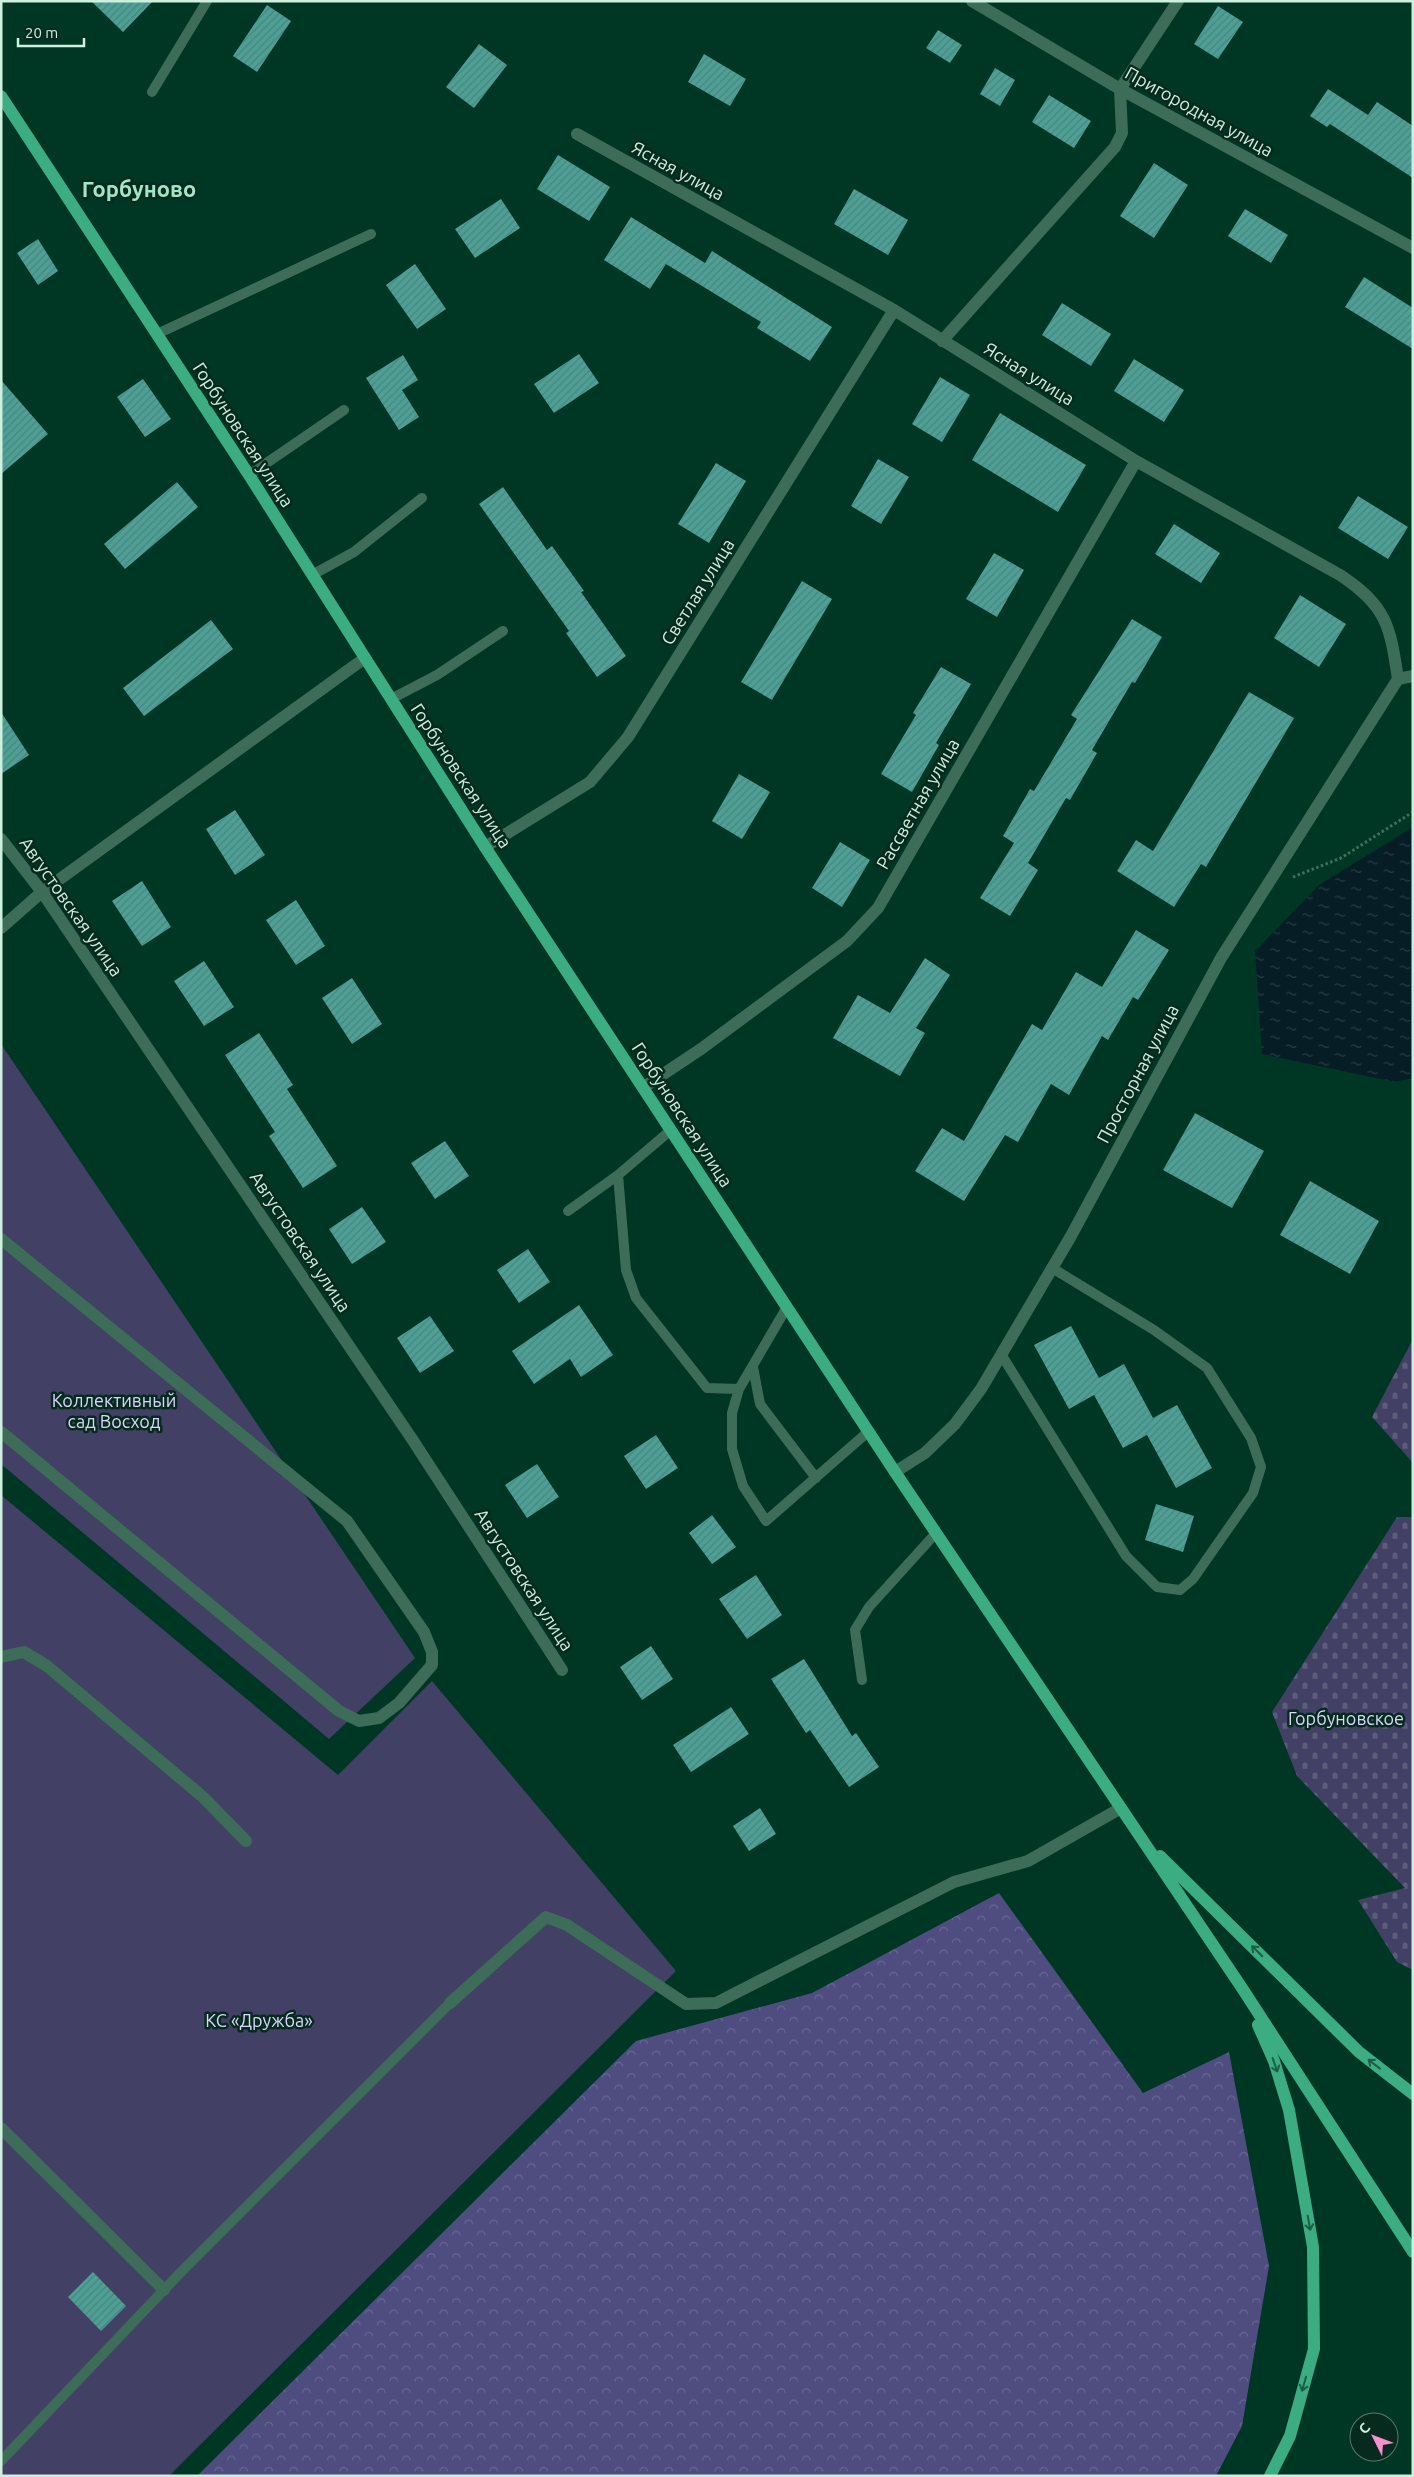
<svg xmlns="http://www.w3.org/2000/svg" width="1414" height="2477" viewBox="0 0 1414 2477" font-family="Ubuntu,sans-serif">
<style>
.forest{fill:url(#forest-crowns)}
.cemetery{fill:url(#cemetery-stones)}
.garden{fill:#424165}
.water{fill:url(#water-ripples)}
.building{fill:url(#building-hatch)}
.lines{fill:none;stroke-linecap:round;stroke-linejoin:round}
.path{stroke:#406f5e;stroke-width:3;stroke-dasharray:2.5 2.5;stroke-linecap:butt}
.service{stroke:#3d6d58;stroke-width:10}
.minor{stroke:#3d6d58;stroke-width:12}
.primary{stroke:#3cad83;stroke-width:12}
.oneway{stroke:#1c5e46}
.labels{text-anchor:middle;stroke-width:5;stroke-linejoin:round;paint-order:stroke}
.street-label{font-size:18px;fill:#cfefdf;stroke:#062a1d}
.park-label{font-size:18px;fill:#d8d8f9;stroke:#062a1d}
.district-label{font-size:22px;font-weight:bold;fill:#a3e6c7;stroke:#062a1d}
</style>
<defs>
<pattern id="forest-crowns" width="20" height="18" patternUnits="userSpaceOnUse" patternTransform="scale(1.25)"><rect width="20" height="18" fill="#4f4d80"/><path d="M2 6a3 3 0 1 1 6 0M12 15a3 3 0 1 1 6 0" fill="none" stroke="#676792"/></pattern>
<pattern id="cemetery-stones" width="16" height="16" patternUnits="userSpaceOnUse" patternTransform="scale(1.25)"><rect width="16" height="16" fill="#424165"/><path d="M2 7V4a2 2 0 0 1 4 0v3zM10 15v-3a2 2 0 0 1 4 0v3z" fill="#5c5d7b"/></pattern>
<pattern id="water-ripples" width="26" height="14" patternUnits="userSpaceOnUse" patternTransform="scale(1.25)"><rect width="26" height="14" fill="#061d25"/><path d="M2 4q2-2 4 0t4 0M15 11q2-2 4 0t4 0" fill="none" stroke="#293e44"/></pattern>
<pattern id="building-hatch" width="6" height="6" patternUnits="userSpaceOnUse" patternTransform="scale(1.25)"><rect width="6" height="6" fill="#4e9f95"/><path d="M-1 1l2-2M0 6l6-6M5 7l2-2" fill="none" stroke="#49857c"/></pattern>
</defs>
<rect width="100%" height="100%" fill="#003624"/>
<!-- forest -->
<path class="forest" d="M 999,1893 L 1143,2093 L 1229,2052 L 1269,2266 L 1242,2426 L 1216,2476 L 197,2476 L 636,2041 L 812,1993 Z"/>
<!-- cemetery -->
<path class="cemetery" d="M 1413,1339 L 1413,1463 L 1372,1417 Z
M 1397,1517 L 1413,1517 L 1413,1970 L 1397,1962 L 1358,1900 L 1405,1888 L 1297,1776 L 1272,1712 Z"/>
<!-- garden -->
<path class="garden" d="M 1,1044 L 415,1658 L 329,1739 L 1,1464 Z
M 1,1495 L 338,1775 L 432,1681 L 676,1971 L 169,2476 L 1,2476 Z"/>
<!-- water -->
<path class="water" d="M 1413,827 L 1413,1078 L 1395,1082 L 1262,1054 L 1255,951 L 1319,885 Z"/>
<!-- building -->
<path class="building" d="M 91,1 L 153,1 L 123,32 Z
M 267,5 L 291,21 L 257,72 L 233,56 Z
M 1218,6 L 1243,22 L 1218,59 L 1194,44 Z
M 938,30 L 962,45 L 950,63 L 926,48 Z
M 479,44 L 507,65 L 474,108 L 446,87 Z
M 704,54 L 746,79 L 730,106 L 688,82 Z
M 995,68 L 1015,80 L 1000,106 L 980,94 Z
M 1328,89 L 1368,115 L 1377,102 L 1413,126 L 1413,178 L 1330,124 L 1327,127 L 1310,116 Z
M 1049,95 L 1091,121 L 1074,148 L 1032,122 Z
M 558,155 L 610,187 L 589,221 L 537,189 Z
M 1154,163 L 1188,185 L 1154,238 L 1120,216 Z
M 854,189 L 908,220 L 888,255 L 834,224 Z
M 501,199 L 520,228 L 475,258 L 455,229 Z
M 1245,209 L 1288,235 L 1271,263 L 1228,236 Z
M 631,217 L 705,263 L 712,251 L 832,327 L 810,361 L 757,328 L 761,322 L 666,264 L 650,289 L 604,260 Z
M 38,239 L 58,271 L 38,285 L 17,253 Z
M 415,264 L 446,309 L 417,329 L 386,285 Z
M 1364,277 L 1413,308 L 1413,349 L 1345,307 Z
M 1062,303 L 1111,334 L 1091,366 L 1042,335 Z
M 579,354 L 599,383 L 554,413 L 534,384 Z
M 403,355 L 418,380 L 402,390 L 419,417 L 399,430 L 366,378 Z
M 1134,359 L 1184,390 L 1164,422 L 1114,391 Z
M 940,377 L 970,395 L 942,442 L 912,424 Z
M 143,379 L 171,419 L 145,437 L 117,397 Z
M 1,380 L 48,434 L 1,474 Z
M 1000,413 L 1086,465 L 1058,512 L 972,460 Z
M 878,459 L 909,477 L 881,524 L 851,506 Z
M 716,463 L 746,481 L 709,543 L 678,524 Z
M 177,482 L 198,507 L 125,569 L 104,544 Z
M 503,487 L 547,550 L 552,546 L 584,591 L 581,592 L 626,656 L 597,677 L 566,633 L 569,631 L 479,504 Z
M 1358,496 L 1408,527 L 1388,559 L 1338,528 Z
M 1174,524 L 1220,553 L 1201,583 L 1155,554 Z
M 994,553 L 1024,570 L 997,617 L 966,599 Z
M 802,581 L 832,599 L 772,700 L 741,682 Z
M 1300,595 L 1346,624 L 1319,667 L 1274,638 Z
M 1132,619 L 1162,637 L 1135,683 L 1132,682 L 1092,750 L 1097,753 L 1070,800 L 1066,798 L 1028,863 L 1038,870 L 1010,916 L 980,898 L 1014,843 L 1003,836 L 1030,789 L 1034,791 L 1077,719 L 1071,715 Z
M 211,620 L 233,649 L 144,716 L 123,688 Z
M 941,667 L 971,684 L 936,743 L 939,745 L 912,792 L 881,774 L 916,715 L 913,713 Z
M 1249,692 L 1294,718 L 1206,867 L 1201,864 L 1174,907 L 1117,871 L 1136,840 L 1153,851 Z
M 1,712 L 29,755 L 1,774 Z
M 739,774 L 770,792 L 742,839 L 712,821 Z
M 235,810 L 265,855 L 235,875 L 206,829 Z
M 840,842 L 870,860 L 842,907 L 812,888 Z
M 142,881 L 171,927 L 142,946 L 112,901 Z
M 296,900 L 325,946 L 296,965 L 266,920 Z
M 1136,930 L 1169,950 L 1138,1000 L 1133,997 L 1108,1040 L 1102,1036 L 1069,1095 L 1051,1084 L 1018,1142 L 1005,1135 L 964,1201 L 915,1171 L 942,1128 L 964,1141 L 1032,1024 L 1042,1030 L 1076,972 L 1102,987 Z
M 925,958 L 950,975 L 916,1028 L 925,1033 L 900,1076 L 833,1038 L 858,995 L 890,1013 Z
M 204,961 L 234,1007 L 204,1026 L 174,981 Z
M 352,978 L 382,1024 L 352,1044 L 322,998 Z
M 259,1033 L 293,1085 L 287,1089 L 337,1166 L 303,1188 L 269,1136 L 275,1132 L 225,1055 Z
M 1195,1113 L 1264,1151 L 1232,1208 L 1163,1170 Z
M 445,1141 L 469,1176 L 435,1199 L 411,1163 Z
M 1310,1181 L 1379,1221 L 1350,1274 L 1280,1235 Z
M 362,1207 L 386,1242 L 352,1264 L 329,1229 Z
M 528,1249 L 550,1282 L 519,1303 L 497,1270 Z
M 579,1305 L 613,1355 L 581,1377 L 570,1359 L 534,1384 L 512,1351 Z
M 430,1316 L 454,1351 L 420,1373 L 397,1338 Z
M 1071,1326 L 1099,1378 L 1124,1364 L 1153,1418 L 1177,1405 L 1212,1468 L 1176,1488 L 1147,1435 L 1123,1448 L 1094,1395 L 1069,1409 L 1034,1345 Z
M 656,1435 L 678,1468 L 646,1489 L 624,1456 Z
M 537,1464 L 559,1497 L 527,1518 L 505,1485 Z
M 1156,1504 L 1194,1516 L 1183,1552 L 1145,1540 Z
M 712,1515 L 736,1547 L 712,1564 L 689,1533 Z
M 756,1575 L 782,1615 L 747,1639 L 719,1599 Z
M 651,1646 L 673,1679 L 642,1700 L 620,1667 Z
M 804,1659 L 852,1736 L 856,1733 L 879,1767 L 849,1787 L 810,1730 L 806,1733 L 771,1679 Z
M 731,1707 L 749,1734 L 691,1772 L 673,1745 Z
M 760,1808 L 776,1834 L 749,1851 L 733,1826 Z
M 93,2272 L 126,2306 L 101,2331 L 68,2297 Z"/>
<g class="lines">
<!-- path -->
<path class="path" d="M 1293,877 L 1341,858 L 1413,812"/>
<!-- service -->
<path class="service" d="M 152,92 L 207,1
M 157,334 L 371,234
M 249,475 L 344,410
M 312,575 L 354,552 L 422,498
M 391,699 L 437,675 L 503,631
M 618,1175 L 626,1270 L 636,1298 L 707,1388 L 739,1389
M 568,1211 L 618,1175 L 671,1130
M 787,1307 L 739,1389 L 732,1413 L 732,1449 L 743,1486 L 766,1521 L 869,1431
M 1001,1354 L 1126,1556 L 1157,1587 L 1180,1590 L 1193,1579 L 1253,1493 L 1261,1467 L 1251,1438 L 1207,1368 L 1154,1330 L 1052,1268
M 753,1367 L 760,1404 L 816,1478
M 862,1680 L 855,1630 L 869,1607 L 936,1533
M 1,2461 L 181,2272 L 450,2003"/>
<!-- minor -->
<path class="minor" d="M 972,1 L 1120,89 L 1413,248
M 577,134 L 894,310 L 1136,461 L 1340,575 C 1387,606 1390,626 1398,679 L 1413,676
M 942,341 L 1115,147 L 1122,133 L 1120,89 L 1178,1
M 1,839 L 42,892 L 412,1439 L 562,1670
M 485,847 L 590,782 L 628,737 L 894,310
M 1,928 L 42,892 L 365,658
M 644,1087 L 701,1049 L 847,941 L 878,908 L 1136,461
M 1,1239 L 347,1521 L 424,1632 L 432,1652 L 432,1665 L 399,1703 L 379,1718 L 359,1721 L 339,1711 L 1,1432
M 895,1472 L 925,1453 L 955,1424 L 981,1389 L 1071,1236 L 1221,958 L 1398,679
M 1,1657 L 24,1652 L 47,1666 L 203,1797 L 246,1841
M 450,2003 L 546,1917 L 567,1925 L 686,2004 L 716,2003 L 954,1882 L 1028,1861 L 1121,1808
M 1,2128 L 164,2290"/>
<!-- primary -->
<path class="primary" d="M 1,96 L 249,475 L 485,847 L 895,1472 L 1242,1988 L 1413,2252
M 1160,1856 L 1359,2052 L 1413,2094
M 1258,2025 L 1274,2061 L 1289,2110 L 1313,2247 L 1314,2349 L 1290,2436 L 1270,2476"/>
</g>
<!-- one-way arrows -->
<defs><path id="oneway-shaft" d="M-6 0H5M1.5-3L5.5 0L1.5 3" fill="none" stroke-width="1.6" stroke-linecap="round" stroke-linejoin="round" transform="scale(1.25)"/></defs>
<g class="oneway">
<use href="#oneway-shaft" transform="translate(1257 1951) rotate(-135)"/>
<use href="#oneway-shaft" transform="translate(1374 2064) rotate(-142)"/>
<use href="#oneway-shaft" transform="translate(1275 2065) rotate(71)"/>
<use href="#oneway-shaft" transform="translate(1309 2223) rotate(80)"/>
<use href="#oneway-shaft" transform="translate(1304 2384) rotate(106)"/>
</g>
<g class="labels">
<!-- street labels -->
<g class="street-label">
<text transform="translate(1199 112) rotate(29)" y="6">Пригородная улица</text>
<text transform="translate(678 171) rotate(29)" y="6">Ясная улица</text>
<text transform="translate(1029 374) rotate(32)" y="6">Ясная улица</text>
<text transform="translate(243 435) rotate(57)" y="6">Горбуновская улица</text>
<text transform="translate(698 592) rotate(-58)" y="6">Светлая улица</text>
<text transform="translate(461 776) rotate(57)" y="6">Горбуновская улица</text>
<text transform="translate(918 804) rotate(-60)" y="6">Рассветная улица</text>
<text transform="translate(71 907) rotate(55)" y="6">Августовская улица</text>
<text transform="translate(1138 1074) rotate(-62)" y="6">Просторная улица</text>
<text transform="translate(682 1115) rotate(57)" y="6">Горбуновская улица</text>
<text transform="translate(300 1242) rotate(56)" y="6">Августовская улица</text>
<text transform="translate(524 1580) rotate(57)" y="6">Августовская улица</text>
</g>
<!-- park labels -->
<g class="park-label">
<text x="114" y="1407">Коллективный<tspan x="114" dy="21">сад Восход</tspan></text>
<text x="1346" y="1725">Горбуновское</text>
<text x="259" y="2027">КС «Дружба»</text>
</g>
<!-- district labels -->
<g class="district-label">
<text x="139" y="197">Горбуново</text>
</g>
</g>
<!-- border -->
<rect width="1414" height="2477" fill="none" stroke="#cfefdf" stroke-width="5"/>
<!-- north arrow -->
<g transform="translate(1374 2437) rotate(312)"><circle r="24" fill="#062a1d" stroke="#56796b"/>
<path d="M0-4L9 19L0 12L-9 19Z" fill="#f790cd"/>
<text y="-8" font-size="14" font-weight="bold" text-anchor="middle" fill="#cfefdf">С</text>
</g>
<!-- scale -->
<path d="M18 38v8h66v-8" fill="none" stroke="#cfefdf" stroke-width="2.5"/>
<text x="25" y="38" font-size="15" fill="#cfefdf" stroke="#062a1d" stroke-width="4" paint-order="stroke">20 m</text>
</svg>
